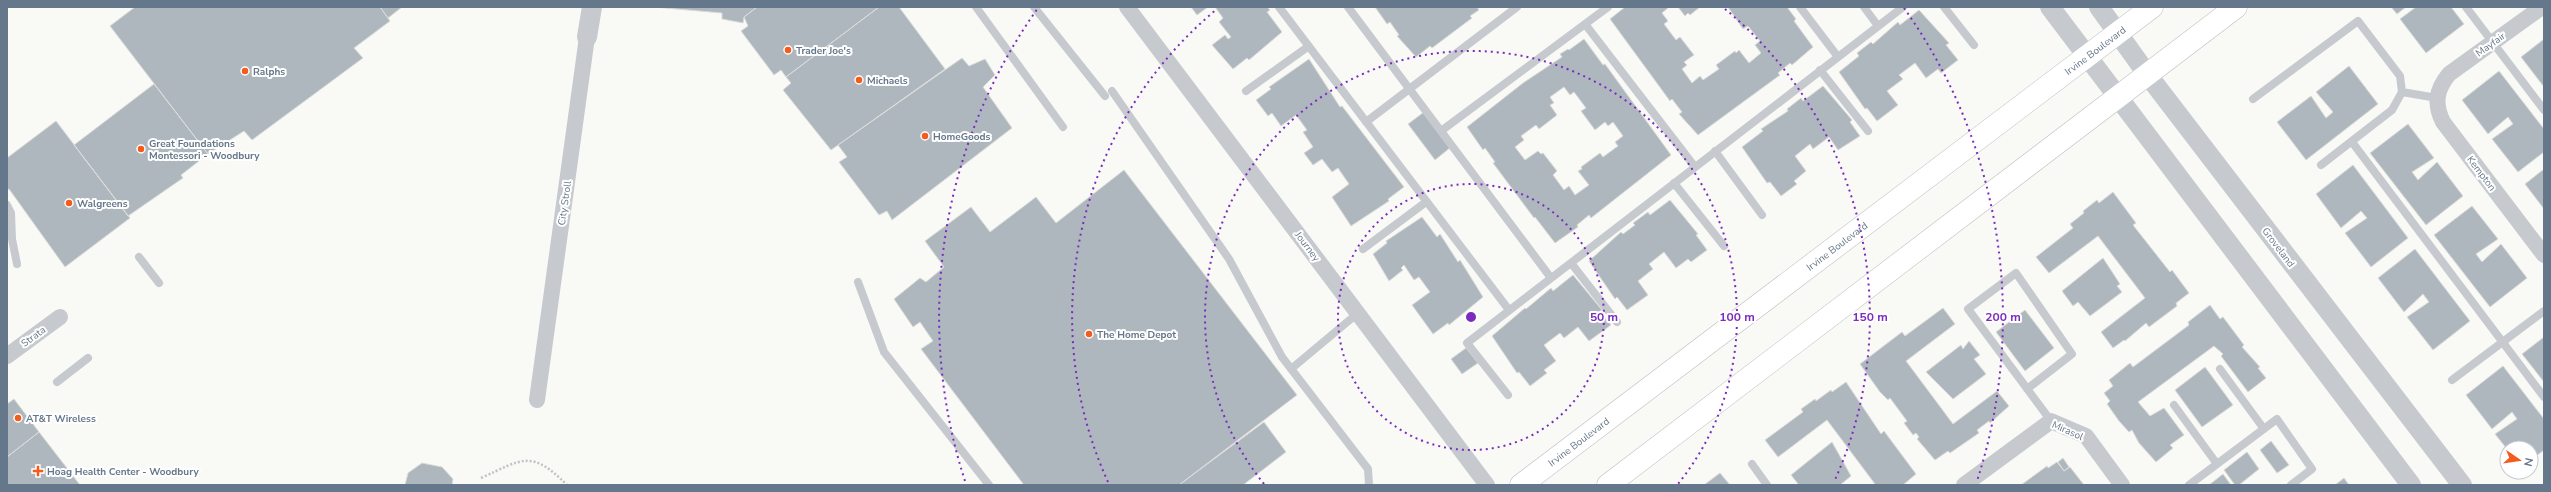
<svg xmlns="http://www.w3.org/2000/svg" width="2551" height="492" viewBox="0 0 2551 492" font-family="'Nunito Sans',sans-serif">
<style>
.building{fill:#afb7be;stroke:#dbdbd8;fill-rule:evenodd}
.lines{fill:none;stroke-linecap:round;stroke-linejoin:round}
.primary-casing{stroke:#b9bec2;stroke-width:23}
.path{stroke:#c0c3c5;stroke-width:2.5;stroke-dasharray:2 2;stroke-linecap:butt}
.service{stroke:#c6cacf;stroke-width:8}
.minor{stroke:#c6cacf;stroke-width:16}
.tertiary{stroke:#c6cacf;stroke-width:20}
.primary{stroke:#fff;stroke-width:22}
.ring{fill:none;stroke:#7b2cbf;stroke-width:2;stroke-dasharray:2 4}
.poi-dot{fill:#f35c1c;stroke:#fff;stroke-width:1.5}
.labels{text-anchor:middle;stroke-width:4;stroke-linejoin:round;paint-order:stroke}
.street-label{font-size:10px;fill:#65778a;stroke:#fff}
.poi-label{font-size:10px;font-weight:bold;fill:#65778a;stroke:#fff;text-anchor:start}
.centre{fill:#7b2cbf;stroke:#fff;stroke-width:2}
.ring-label{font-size:12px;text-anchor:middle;font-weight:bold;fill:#7b2cbf;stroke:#fff;stroke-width:4;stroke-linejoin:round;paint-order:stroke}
</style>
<rect width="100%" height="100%" fill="#f9f9f6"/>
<!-- building -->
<path class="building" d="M 135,7 L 380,7 L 390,21 L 354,48 L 363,58 L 252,140 L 244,131 L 208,154 L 110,26 Z
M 380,7 L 402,7 L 388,18 Z
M 654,7 L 757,7 L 744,17 L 743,23 L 722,19 L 722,13 Z
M 757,7 L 879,7 L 786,77 L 781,70 L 774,75 L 741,31 L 748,26 L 744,17 Z
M 879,7 L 899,7 L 945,69 L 831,150 L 783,90 L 791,83 L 786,77 Z
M 1191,7 L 1208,7 L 1197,15 Z
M 1215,7 L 1267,7 L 1270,10 L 1267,12 L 1282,32 L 1249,60 L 1247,58 L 1233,69 L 1212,45 L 1225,35 L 1228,39 L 1231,37 L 1219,22 L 1223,18 Z
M 1375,7 L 1477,7 L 1479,10 L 1470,16 L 1472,18 L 1432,48 L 1430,46 L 1416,57 L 1397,36 L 1399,35 L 1390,22 L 1387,24 Z
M 1625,7 L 1669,7 L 1662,13 L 1668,21 L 1664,24 L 1676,40 L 1680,37 L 1694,55 L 1684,62 L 1687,65 L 1682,69 L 1692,83 L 1700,76 L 1703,80 L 1719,69 L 1716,65 L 1735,51 L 1736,53 L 1739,50 L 1749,63 L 1761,53 L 1755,45 L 1760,41 L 1748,26 L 1743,29 L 1728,7 L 1787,7 L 1796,19 L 1794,21 L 1813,47 L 1792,65 L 1790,63 L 1778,73 L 1780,75 L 1698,135 L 1679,114 L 1682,112 L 1672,99 L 1670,101 L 1610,19 Z
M 1678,7 L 1700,7 L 1690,15 L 1688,13 L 1685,16 Z
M 2391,7 L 2406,7 L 2397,14 Z
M 2416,7 L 2451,7 L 2464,24 L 2426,53 L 2400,19 Z
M 1919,10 L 1949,43 L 1946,45 L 1958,60 L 1941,73 L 1938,69 L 1926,78 L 1915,63 L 1899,75 L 1903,79 L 1887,91 L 1898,105 L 1877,121 L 1867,108 L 1865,109 L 1839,72 L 1859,56 L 1857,53 L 1871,42 L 1873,44 L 1898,22 L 1900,25 Z
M 1584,39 L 1603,65 L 1605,64 L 1671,155 L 1591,218 L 1589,215 L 1577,225 L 1578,227 L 1555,243 L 1535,217 L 1534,218 L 1493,163 L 1495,162 L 1485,148 L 1483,150 L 1467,127 L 1523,83 L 1562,57 L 1560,54 L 1568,49 L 1569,50 ZM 1564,87 L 1570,95 L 1574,92 L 1586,108 L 1581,111 L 1595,130 L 1605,122 L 1608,126 L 1613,122 L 1623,136 L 1615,142 L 1618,146 L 1603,157 L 1600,153 L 1581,167 L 1582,169 L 1578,171 L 1589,185 L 1575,195 L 1569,186 L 1564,190 L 1553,175 L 1557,171 L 1543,153 L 1541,154 L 1538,151 L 1525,160 L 1515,147 L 1524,140 L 1521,136 L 1536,125 L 1539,129 L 1557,115 L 1550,105 L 1554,103 L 1550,97 Z
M 2544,39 L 2544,87 L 2521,57 Z
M 962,58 L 969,66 L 985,59 L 995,75 L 983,87 L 1012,128 L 892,220 L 887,211 L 879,215 L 839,162 L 847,157 L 838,145 Z
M 1309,59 L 1340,107 L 1342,106 L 1404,187 L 1388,199 L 1389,201 L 1351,226 L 1332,197 L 1349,184 L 1338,168 L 1332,172 L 1322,159 L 1313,165 L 1304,153 L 1313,147 L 1303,132 L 1307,130 L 1296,115 L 1281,126 L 1272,113 L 1268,116 L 1256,100 L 1271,89 L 1269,87 Z
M 2349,66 L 2378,104 L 2306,160 L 2277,122 L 2311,96 L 2326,118 L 2333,112 L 2316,92 Z
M 2499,71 L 2544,129 L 2544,152 L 2518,172 L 2492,139 L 2513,124 L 2508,117 L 2488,134 L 2462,100 Z
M 154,84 L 208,154 L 181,175 L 183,178 L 128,216 L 74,145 Z
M 1823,86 L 1852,120 L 1850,122 L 1860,136 L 1838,150 L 1829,137 L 1813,149 L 1810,144 L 1795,156 L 1806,171 L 1794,181 L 1797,184 L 1781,196 L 1770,182 L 1767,183 L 1742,147 L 1763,131 L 1761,129 L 1788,111 L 1787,109 L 1801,98 L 1803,101 Z
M 1424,112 L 1451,147 L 1435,160 L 1408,124 Z
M 56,121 L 130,218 L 65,267 L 9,189 L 7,190 L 7,158 Z
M 2408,124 L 2434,158 L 2412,172 L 2418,180 L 2437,162 L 2463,196 L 2426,225 L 2370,153 Z
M 2353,165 L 2408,238 L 2371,267 L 2345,233 L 2367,218 L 2361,211 L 2341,228 L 2316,194 Z
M 2544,169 L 2544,209 L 2525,184 Z
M 1124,170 L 1297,395 L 1179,485 L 1024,485 L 921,349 L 933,341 L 920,322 L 913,327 L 894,299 L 920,278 L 926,282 L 944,267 L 925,241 L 971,207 L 990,232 L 1036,197 L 1056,223 Z
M 2113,192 L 2136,223 L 2133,225 L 2170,272 L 2172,270 L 2189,293 L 2176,303 L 2177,306 L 2149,327 L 2146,323 L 2125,341 L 2124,340 L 2113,348 L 2101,332 L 2145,298 L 2098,236 L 2049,273 L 2036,257 L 2073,228 L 2070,224 L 2084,213 L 2083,211 L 2097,200 L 2099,203 Z
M 1670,200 L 1698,234 L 1696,235 L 1707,250 L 1691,262 L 1688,259 L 1676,268 L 1664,252 L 1649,264 L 1653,269 L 1638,281 L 1648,295 L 1627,310 L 1617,297 L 1615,299 L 1589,261 L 1621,232 L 1623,234 L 1635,225 L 1633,223 L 1648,212 L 1650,215 Z
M 2472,206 L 2498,239 L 2476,254 L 2482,262 L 2501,244 L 2527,278 L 2490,307 L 2434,235 Z
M 1422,217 L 1437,237 L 1440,234 L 1458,262 L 1460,260 L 1483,297 L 1449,325 L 1448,323 L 1433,334 L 1412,305 L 1430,292 L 1419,277 L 1414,280 L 1404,265 L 1401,268 L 1403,270 L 1389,281 L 1373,254 L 1387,243 L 1386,241 Z
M 2415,249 L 2470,321 L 2433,350 L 2407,317 L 2429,302 L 2423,294 L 2404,312 L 2378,278 Z
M 2103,258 L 2120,284 L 2117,286 L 2122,292 L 2090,316 L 2078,302 L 2073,306 L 2062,291 Z
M 1573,275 L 1602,310 L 1600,311 L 1611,325 L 1589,341 L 1578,327 L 1564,338 L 1560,333 L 1544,345 L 1556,361 L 1544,370 L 1547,373 L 1530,386 L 1519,372 L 1517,373 L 1492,336 L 1525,308 L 1526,309 L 1551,288 L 1553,291 Z
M 2210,305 L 2220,319 L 2223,317 L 2244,345 L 2242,347 L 2260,367 L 2258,368 L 2266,378 L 2248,392 L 2221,356 L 2223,354 L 2214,346 L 2138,402 L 2150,416 L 2164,408 L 2184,435 L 2170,445 L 2173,448 L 2156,462 L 2139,443 L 2132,430 L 2129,432 L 2119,421 L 2107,404 L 2110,401 L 2104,393 L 2113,386 L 2109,380 L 2130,363 L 2133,367 L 2189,325 L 2188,322 Z
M 1943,308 L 1955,324 L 1906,361 L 1953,424 L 1997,391 L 2009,406 L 1990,423 L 1989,421 L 1977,430 L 1979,433 L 1950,453 L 1948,451 L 1935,460 L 1917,439 L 1919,437 L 1916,433 L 1913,435 L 1904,423 L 1907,421 L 1890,398 L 1888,400 L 1880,392 L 1860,364 L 1902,332 L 1905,336 Z
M 2025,310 L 2054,348 L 2025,371 L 1996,332 Z
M 2544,337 L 2544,382 L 2522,354 Z
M 1969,341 L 1980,355 L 1974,359 L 1986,374 L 1953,399 L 1926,372 L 1961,345 L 1963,349 Z
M 1466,348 L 1478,363 L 1462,374 L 1451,359 Z
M 2503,366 L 2544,419 L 2544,450 L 2531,460 L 2531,448 L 2507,449 L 2495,434 L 2517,419 L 2512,412 L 2492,429 L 2466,395 Z
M 2205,367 L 2233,405 L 2202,427 L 2175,390 Z
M 1846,382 L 1881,434 L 1884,431 L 1916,474 L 1903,485 L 1873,485 L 1875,484 L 1827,420 L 1778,457 L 1765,440 L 1803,412 L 1801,409 L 1815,399 L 1816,401 L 1831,390 L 1832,392 Z
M 14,399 L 39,432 L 7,457 L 7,404 Z
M 1264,422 L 1286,452 L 1243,485 L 1179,485 Z
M 39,432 L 80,485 L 7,485 L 7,457 Z
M 2271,441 L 2289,465 L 2277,473 L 2260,450 Z
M 1832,442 L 1851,476 L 1840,485 L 1799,485 L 1791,475 Z
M 2247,452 L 2259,469 L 2239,485 L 2235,485 L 2224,470 Z
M 2063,458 L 2069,467 L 2064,471 L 2058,462 Z
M 2057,462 L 2064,471 L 2070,467 L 2084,485 L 2021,485 L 2047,466 L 2048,468 Z
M 422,463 L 442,467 L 453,479 L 452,485 L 405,485 L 408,473 Z
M 1720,473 L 1730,485 L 1704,485 Z
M 2223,474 L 2231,485 L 2209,485 Z
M 2344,478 L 2349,485 L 2335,485 Z"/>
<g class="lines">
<!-- primary casing -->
<g class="primary-casing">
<g id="primary">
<path id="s1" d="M 1521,485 L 2152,7"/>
<path d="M 1608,485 L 2236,7"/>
</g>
</g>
<!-- path -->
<path class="path" d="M 481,478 C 523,459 531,449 567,485"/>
<!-- service -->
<path class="service" d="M 976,7 L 1063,127
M 1034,7 L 1105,96
M 1279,7 L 1509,310
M 1348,7 L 1551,278
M 1800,7 L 1838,57
M 1864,7 L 1878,26
M 1944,7 L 1974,45
M 2466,7 L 2544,110
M 1585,24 L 1695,167
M 1820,70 L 1868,131
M 1112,91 L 1229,259 L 1282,357 L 1368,469 L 1369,485
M 1246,91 L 1309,46
M 2253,99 L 2358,21 L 2400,76 L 2402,92
M 1366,122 L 1517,7
M 1441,131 L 1608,7
M 2352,142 L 2544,397
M 1715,151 L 1762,215
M 2321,165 L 2392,110 L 2402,92 L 2437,98
M 1674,183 L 1724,246
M 7,205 L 11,213 L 12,239 L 17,264
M 1363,249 L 1426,202
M 139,257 L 159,283
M 1571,263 L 1617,322
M 858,282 L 884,352 L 989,485
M 1291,369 L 1358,313
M 2220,369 L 2264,429
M 2452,380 L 2544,311
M 57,382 L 88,358
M 2027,389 L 2072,354 L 2016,273 L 1968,309 L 2051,421
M 1508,395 L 1467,343 L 1903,7
M 2174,405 L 2217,464
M 1752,464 L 1767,485
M 2189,485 L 2277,419 L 2312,469 L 2291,485"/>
<!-- minor -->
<path class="minor" d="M 1127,7 L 1487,485
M 2542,7 L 2449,74 C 2436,90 2434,104 2443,122 L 2544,255
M 7,356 L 60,317
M 537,400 L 587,37
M 1964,485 L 2051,421 L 2086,436 L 2122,485"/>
<!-- tertiary -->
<path class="tertiary" d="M 2050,7 L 2411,485
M 2099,7 L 2147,74 L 2462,485
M 587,37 L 592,7"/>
<!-- primary -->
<use href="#primary" class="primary"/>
</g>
<!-- distance rings -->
<g class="ring">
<circle cx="1471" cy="317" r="133"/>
<path d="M1264 484A266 266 0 1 1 1678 484"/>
<path d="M1108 482A399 399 0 0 1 1217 9M1725 9A399 399 0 0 1 1834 482"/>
<path d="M965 481A532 532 0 0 1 1038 8M1904 8A532 532 0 0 1 1977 481"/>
</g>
<!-- markers -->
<g class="poi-dot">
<circle cx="788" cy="50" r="4"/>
<circle cx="245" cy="71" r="4"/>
<circle cx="859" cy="80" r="4"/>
<circle cx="925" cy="136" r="4"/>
<circle cx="141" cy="149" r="4"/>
<circle cx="69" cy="203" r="4"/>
<circle cx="1089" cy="334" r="4"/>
<circle cx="18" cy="418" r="4"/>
<path d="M36 465h4v4h4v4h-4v4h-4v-4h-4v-4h4z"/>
</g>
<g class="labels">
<!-- street labels -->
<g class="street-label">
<text transform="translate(2490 44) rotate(-36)" y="4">Mayfair</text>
<text dy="4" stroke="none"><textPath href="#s1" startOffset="720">Irvine Boulevard</textPath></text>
<text transform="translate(2482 173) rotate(53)" y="4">Kempton</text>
<text transform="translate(564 203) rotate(-82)" y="4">City Stroll</text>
<text transform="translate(1308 246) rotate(53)" y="4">Journey</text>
<text dy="4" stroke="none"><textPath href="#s1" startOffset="396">Irvine Boulevard</textPath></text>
<text transform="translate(2279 247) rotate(53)" y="4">Groveland</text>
<text transform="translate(33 336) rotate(-36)" y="4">Strata</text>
<text transform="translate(2068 430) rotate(24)" y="4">Mirasol</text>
<text dy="4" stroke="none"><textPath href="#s1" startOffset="72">Irvine Boulevard</textPath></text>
</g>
<!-- poi labels -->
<g class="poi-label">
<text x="796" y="54">Trader Joe's</text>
<text x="253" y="75">Ralphs</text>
<text x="867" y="84">Michaels</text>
<text x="933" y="140">HomeGoods</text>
<text x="149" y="147">Great Foundations<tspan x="149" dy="12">Montessori - Woodbury</tspan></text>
<text x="77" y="207">Walgreens</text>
<text x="1097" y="338">The Home Depot</text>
<text x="26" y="422">AT&amp;T Wireless</text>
<text x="47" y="475">Hoag Health Center - Woodbury</text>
</g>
</g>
<circle cx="1471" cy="317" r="6" class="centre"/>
<g class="ring-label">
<text x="1604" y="321">50 m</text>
<text x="1737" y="321">100 m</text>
<text x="1870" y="321">150 m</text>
<text x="2003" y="321">200 m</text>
</g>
<!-- border -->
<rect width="2551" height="492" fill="none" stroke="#65778a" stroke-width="16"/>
<!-- north arrow -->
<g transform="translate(2519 460) rotate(103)"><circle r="19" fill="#ffffff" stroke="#c1c9d0"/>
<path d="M0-3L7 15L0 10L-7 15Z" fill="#f35c1c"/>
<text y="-6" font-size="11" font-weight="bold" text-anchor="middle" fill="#65778a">N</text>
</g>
</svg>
